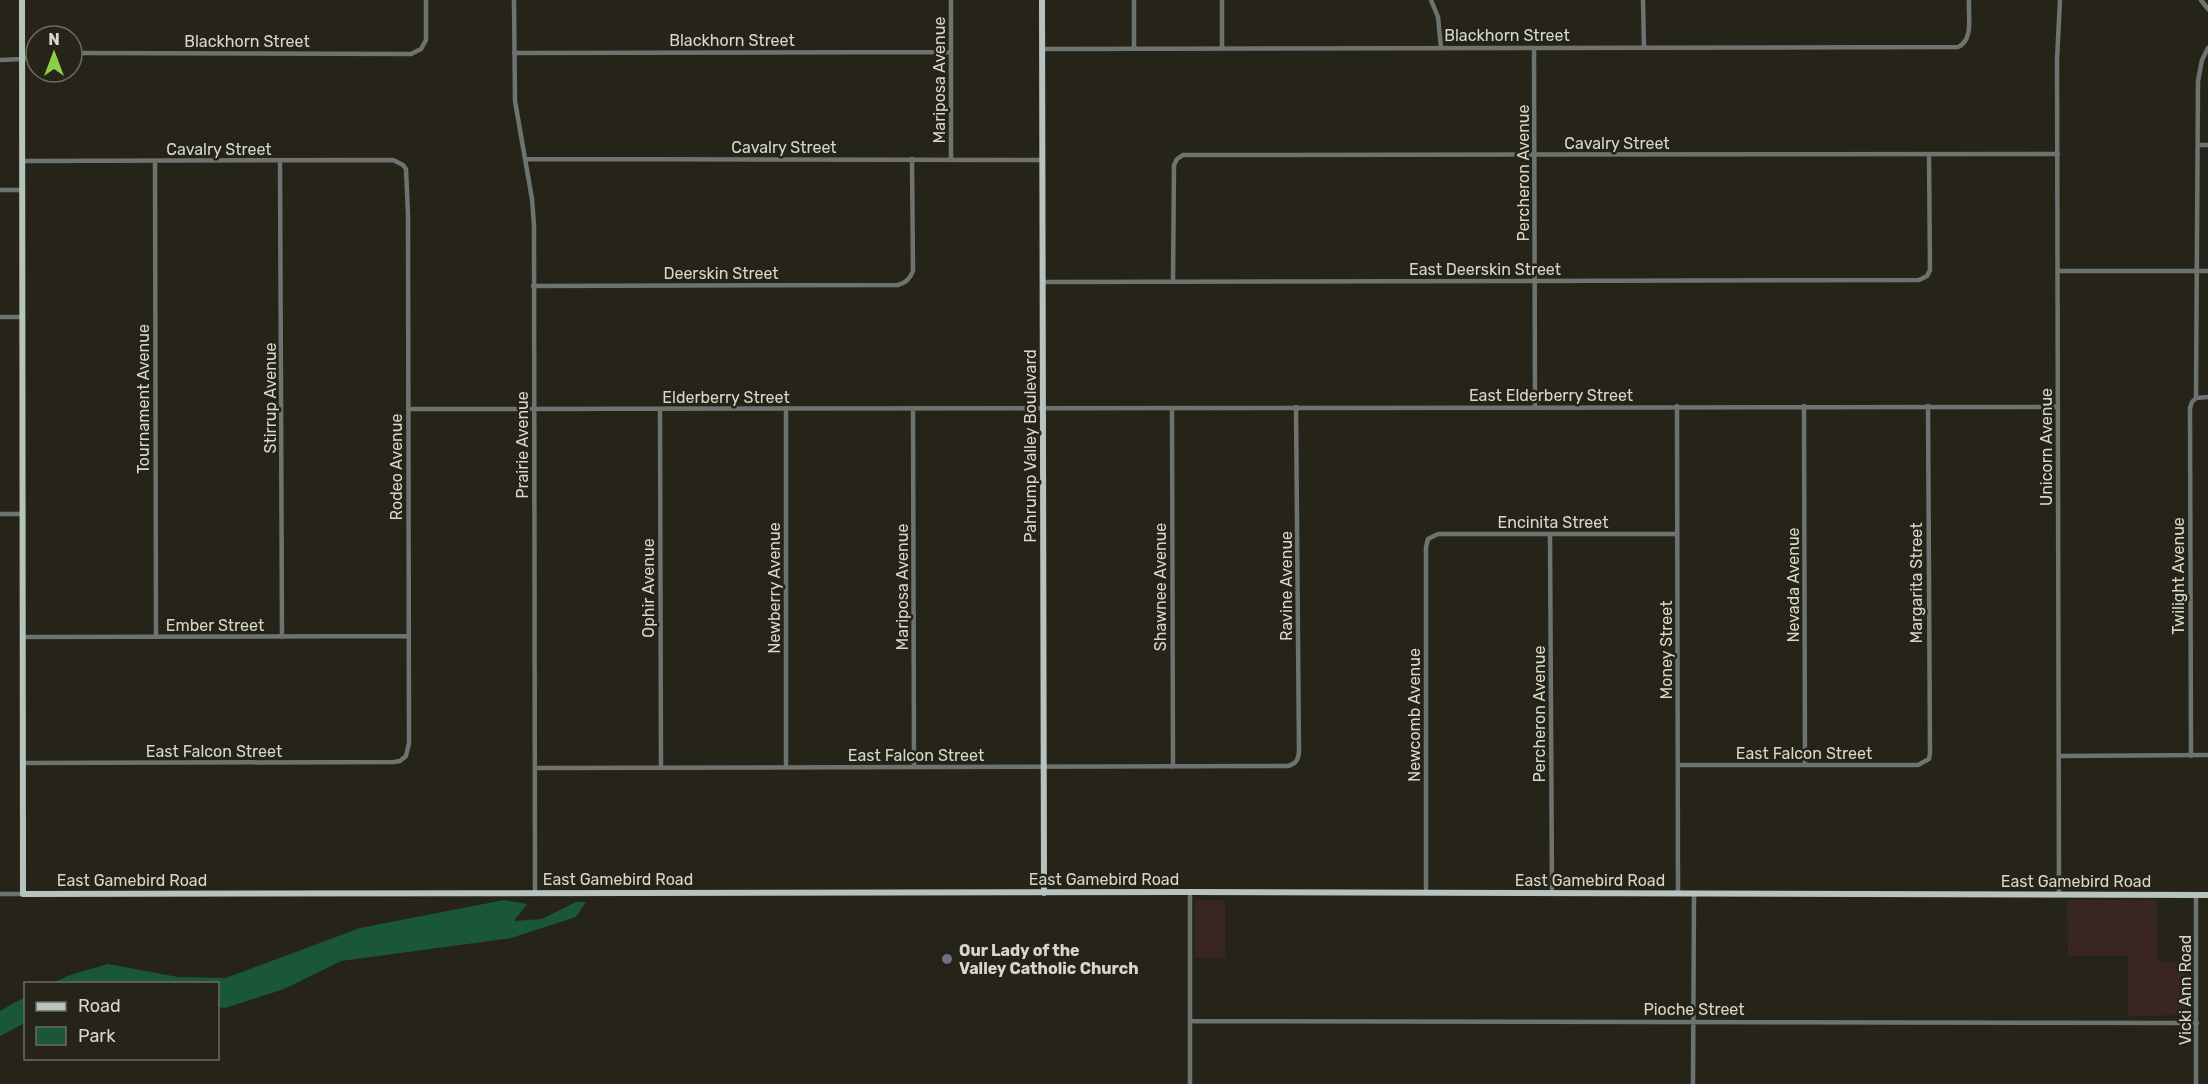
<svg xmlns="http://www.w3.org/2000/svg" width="2208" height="1084" viewBox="0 0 2208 1084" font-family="Rubik,sans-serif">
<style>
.commercial{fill:#392524}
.green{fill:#1a5737}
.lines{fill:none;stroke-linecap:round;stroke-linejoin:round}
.minor{stroke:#6d7370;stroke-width:4.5}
.major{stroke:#b7c4bd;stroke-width:6}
.worship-dot{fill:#6b7280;stroke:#262418;stroke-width:2}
.labels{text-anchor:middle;stroke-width:5;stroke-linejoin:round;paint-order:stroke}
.street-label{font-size:16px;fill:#d8d7cf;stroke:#262418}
.poi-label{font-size:16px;font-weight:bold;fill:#d8d7cf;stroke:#262418;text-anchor:start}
</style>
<rect width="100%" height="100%" fill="#262418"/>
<!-- commercial -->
<path class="commercial" d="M 1195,900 L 1225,900 L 1225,958 L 1195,958 Z
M 2067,900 L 2157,900 L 2158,962 L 2188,962 L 2189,1013 L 2184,1015 L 2128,1016 L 2128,956 L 2068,956 Z"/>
<!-- green -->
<path class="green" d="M 504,900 L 527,904 L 514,921 L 542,919 L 576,902 L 586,902 L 576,917 L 511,938 L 341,961 L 284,989 L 225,1008 L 218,1007 L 218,984 L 53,983 L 70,975 L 108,964 L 178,977 L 226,978 L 360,928 Z
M 25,997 L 25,1023 L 0,1036 L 0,1011 Z"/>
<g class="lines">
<!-- minor -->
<path class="minor" d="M 514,0 L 515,101 L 532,199 L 534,225 L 535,892
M 951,0 L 951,159
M 1134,0 L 1134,49
M 1222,0 L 1222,49
M 1431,0 L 1438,17 L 1441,48
M 1643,0 L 1644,48
M 2201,0 L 2208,9
M 1534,48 L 1535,407
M 1042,49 L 1958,47 C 1974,40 1968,15 1969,0
M 72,53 L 411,54 L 421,49 L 426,40 L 426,0
M 514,53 L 950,52
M 0,60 L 23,59 L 36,53
M 2198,145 L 2208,145
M 525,159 L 1043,160
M 280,160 L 282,637
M 22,161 L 393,160 L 403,165 L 406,169 L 408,215 L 409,743 L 406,756 L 400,761 L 394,762 L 23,763
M 155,161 L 156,637
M 0,190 L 22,190
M 2058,271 L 2208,271
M 1043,282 L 1919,280 L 1927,276 L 1930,270 L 1929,154
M 1173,282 L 1174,165 L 1177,159 L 1183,155 L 2058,154
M 533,286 L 898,285 C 906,283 910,279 913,271 L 912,159
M 0,317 L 22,317
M 2196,398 L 2198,81 L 2202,60 L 2208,48
M 2196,398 L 2208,397
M 1677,406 L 1678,894
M 1804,406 L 1805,764
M 786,408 L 786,767
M 913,408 L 914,767
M 1172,408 L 1173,767
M 408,409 L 2058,407
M 660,409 L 661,767
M 0,514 L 23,514
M 1550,534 L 1552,894
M 23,637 L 408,636
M 2059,756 L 2208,755
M 2191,756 L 2190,408 L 2192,402 L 2196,398
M 1678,765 L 1918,765 L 1929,759 L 1930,753 L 1928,406
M 535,768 L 1288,766 C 1295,764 1298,761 1299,752 L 1296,407
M 1190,892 L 1190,1084
M 1426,893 L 1426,547 L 1428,539 L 1438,534 L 1677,534
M 0,894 L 23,894
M 2059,895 L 2057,59 L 2060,0
M 1190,1021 L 2197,1023
M 1693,1084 L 1694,894
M 2196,1084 L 2196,895"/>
<!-- major -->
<path class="major" d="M 22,0 L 23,894 L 1190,892 L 2208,895
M 1042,0 L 1044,893"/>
</g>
<!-- markers -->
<circle class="worship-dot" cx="947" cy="959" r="6"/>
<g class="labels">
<!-- street labels -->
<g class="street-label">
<text x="1507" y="41">Blackhorn Street</text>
<text x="732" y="46">Blackhorn Street</text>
<text x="247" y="47">Blackhorn Street</text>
<text transform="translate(939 80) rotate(-90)" y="6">Mariposa Avenue</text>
<text x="1617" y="149">Cavalry Street</text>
<text x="784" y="153">Cavalry Street</text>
<text x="219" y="155">Cavalry Street</text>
<text transform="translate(1523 173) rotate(-90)" y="6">Percheron Avenue</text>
<text x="1485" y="275">East Deerskin Street</text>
<text x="721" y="279">Deerskin Street</text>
<text x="1551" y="401">East Elderberry Street</text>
<text x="726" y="403">Elderberry Street</text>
<text transform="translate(270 398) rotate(-90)" y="6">Stirrup Avenue</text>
<text transform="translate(143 399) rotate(-90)" y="6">Tournament Avenue</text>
<text transform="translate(522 445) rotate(-90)" y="6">Prairie Avenue</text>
<text transform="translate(1030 446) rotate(-90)" y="6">Pahrump Valley Boulevard</text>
<text transform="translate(2046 447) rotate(-90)" y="6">Unicorn Avenue</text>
<text transform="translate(396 467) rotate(-90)" y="6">Rodeo Avenue</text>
<text x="1553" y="528">Encinita Street</text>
<text transform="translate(2178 576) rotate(-90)" y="6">Twilight Avenue</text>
<text transform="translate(1916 583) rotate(-90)" y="6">Margarita Street</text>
<text transform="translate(1793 585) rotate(-90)" y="6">Nevada Avenue</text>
<text transform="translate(1286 586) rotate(-90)" y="6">Ravine Avenue</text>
<text transform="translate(902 587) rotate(-90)" y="6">Mariposa Avenue</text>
<text transform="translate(1160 587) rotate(-90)" y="6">Shawnee Avenue</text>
<text transform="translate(648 588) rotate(-90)" y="6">Ophir Avenue</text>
<text transform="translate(774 588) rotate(-90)" y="6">Newberry Avenue</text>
<text x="215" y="631">Ember Street</text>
<text transform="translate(1666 650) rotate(-90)" y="6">Money Street</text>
<text transform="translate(1539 714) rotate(-90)" y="6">Percheron Avenue</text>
<text transform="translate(1414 715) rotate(-90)" y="6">Newcomb Avenue</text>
<text x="214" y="757">East Falcon Street</text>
<text x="1804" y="759">East Falcon Street</text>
<text x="916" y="761">East Falcon Street</text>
<text x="618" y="885">East Gamebird Road</text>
<text x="1104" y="885">East Gamebird Road</text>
<text x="132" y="886">East Gamebird Road</text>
<text x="1590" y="886">East Gamebird Road</text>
<text x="2076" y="887">East Gamebird Road</text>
<text transform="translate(2185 990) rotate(-90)" y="6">Vicki Ann Road</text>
<text x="1694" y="1015">Pioche Street</text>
</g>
<!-- poi labels -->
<g class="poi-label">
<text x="959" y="956">Our Lady of the<tspan x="959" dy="18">Valley Catholic Church</tspan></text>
</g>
</g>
<!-- legend -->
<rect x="24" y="982" width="195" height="78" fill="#262418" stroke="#6d6c61" stroke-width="1.5"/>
<rect x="36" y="1002" width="30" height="9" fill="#b7c4bd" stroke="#6d6c61" stroke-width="1.5"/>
<text x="78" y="1012" font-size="18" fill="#d8d7cf">Road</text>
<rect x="36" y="1027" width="30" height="18" fill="#1a5737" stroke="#6d6c61" stroke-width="1.5"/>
<text x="78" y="1042" font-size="18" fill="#d8d7cf">Park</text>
<!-- north arrow -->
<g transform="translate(54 54)"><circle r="28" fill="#262418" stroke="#6d6c61" stroke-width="1.5"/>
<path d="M0-4.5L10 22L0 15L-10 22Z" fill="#8cce45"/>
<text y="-9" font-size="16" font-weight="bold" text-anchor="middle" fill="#d8d7cf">N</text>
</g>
</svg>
